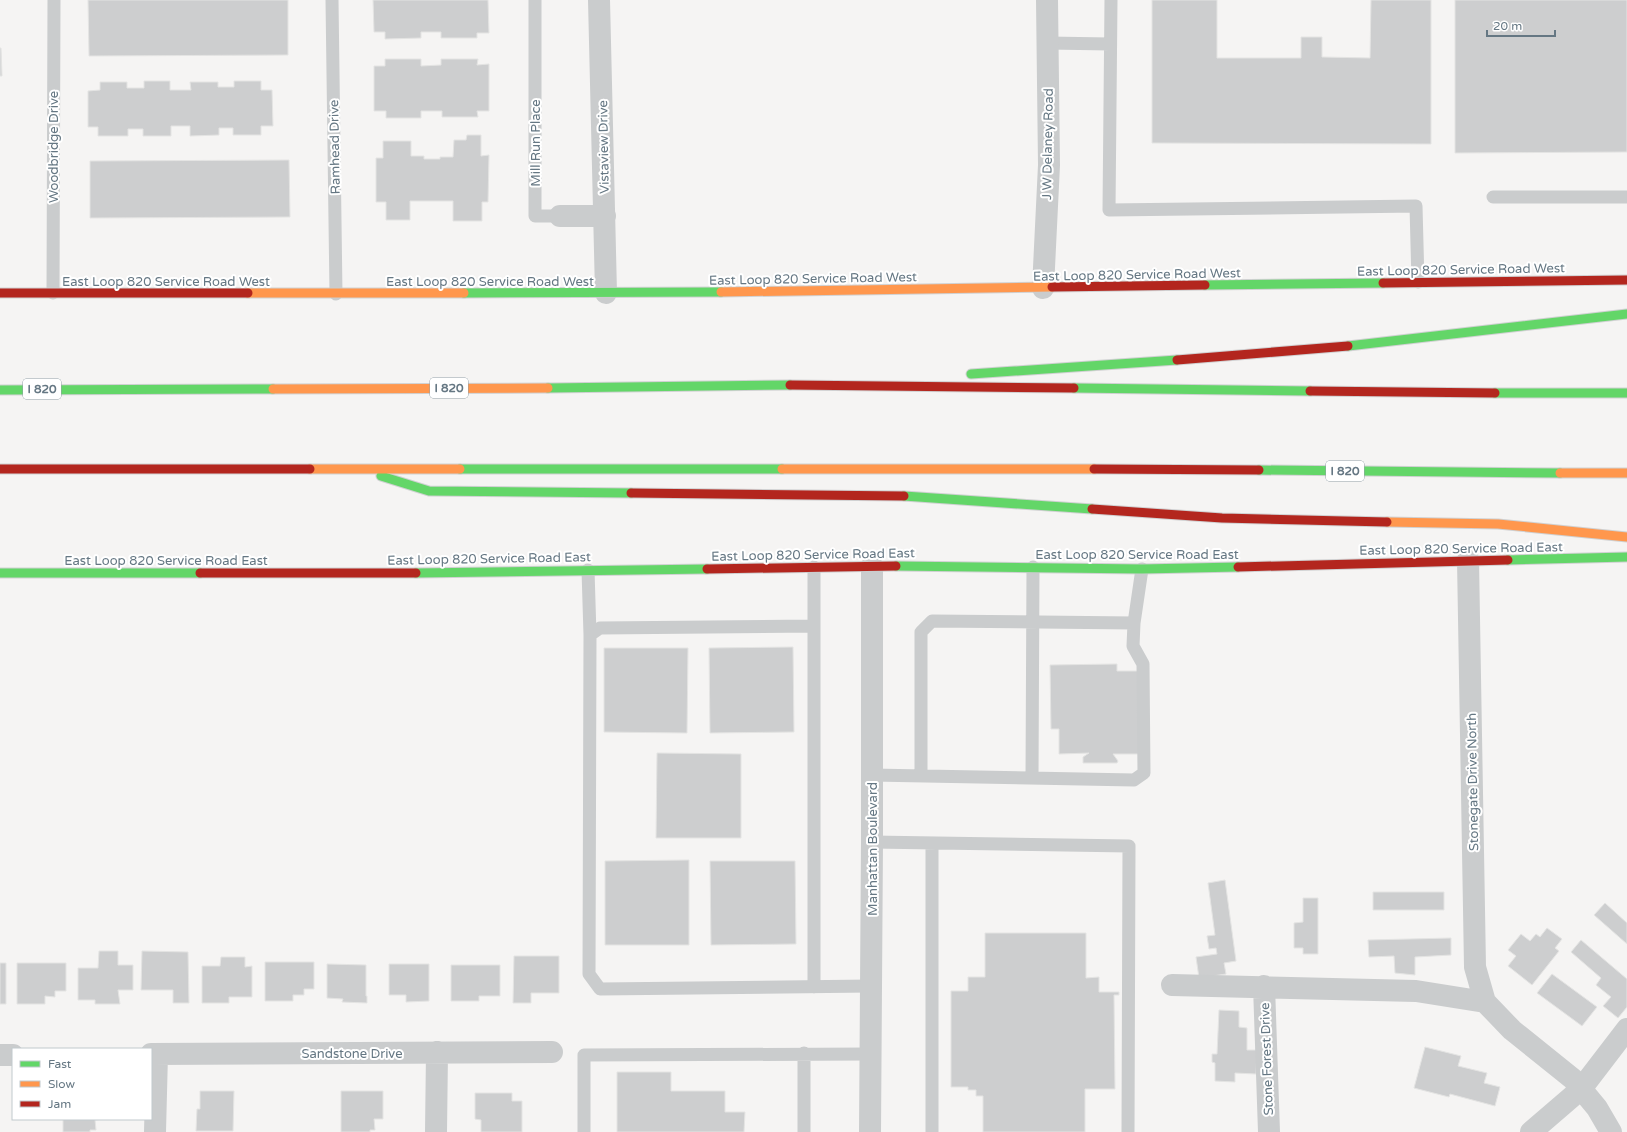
<svg xmlns="http://www.w3.org/2000/svg" width="1627" height="1132" viewBox="0 0 1627 1132" font-family="'Varela Round',sans-serif">
<style>
.building{fill:#cdcecf;stroke:#e4e4e3}
.lines{fill:none;stroke-linecap:round;stroke-linejoin:round}
.fast-casing{stroke:#d0d1d2;stroke-width:11}
.slow-casing{stroke:#d0d1d2;stroke-width:11}
.jam-casing{stroke:#d0d1d2;stroke-width:11}
.lane{stroke:#cacccd;stroke-width:13}
.street{stroke:#cacccd;stroke-width:22}
.fast{stroke:#63d668;stroke-width:9}
.slow{stroke:#ff974d;stroke-width:9}
.jam{stroke:#b3261e;stroke-width:9}
.labels{text-anchor:middle;stroke-width:4;stroke-linejoin:round;paint-order:stroke}
.shield{fill:#fff;stroke:#93a0a8;stroke-width:1}
.shield-label{font-size:12px;font-weight:bold;fill:#657783}
.street-label{font-size:13px;fill:#657783;stroke:#fff}
</style>
<rect width="100%" height="100%" fill="#f5f4f3"/>
<!-- building -->
<path class="building" d="M 88,0 L 288,0 L 288,55 L 89,56 Z
M 373,0 L 488,0 L 489,33 L 477,33 L 477,38 L 441,38 L 441,32 L 421,32 L 421,38 L 385,39 L 385,32 L 374,32 Z
M 1152,0 L 1217,0 L 1217,58 L 1301,58 L 1301,37 L 1322,37 L 1322,57 L 1370,58 L 1371,0 L 1431,0 L 1431,144 L 1152,143 Z
M 1455,0 L 1627,0 L 1627,152 L 1455,153 Z
M 0,48 L 1,48 L 2,76 L 0,76 Z
M 385,59 L 421,59 L 421,66 L 441,65 L 441,59 L 478,59 L 477,65 L 489,64 L 489,111 L 477,111 L 478,117 L 442,117 L 442,111 L 421,111 L 421,118 L 386,118 L 386,111 L 374,111 L 374,66 L 385,66 Z
M 144,81 L 170,81 L 170,90 L 191,90 L 190,82 L 218,82 L 218,87 L 234,87 L 234,81 L 261,81 L 261,90 L 272,90 L 273,126 L 261,126 L 261,135 L 233,135 L 233,128 L 219,128 L 219,135 L 190,136 L 190,126 L 171,126 L 171,136 L 143,136 L 143,129 L 128,129 L 128,136 L 98,136 L 98,127 L 88,127 L 88,91 L 100,90 L 100,82 L 127,82 L 127,88 L 144,88 Z
M 467,135 L 481,135 L 481,156 L 489,155 L 488,202 L 482,202 L 482,221 L 453,221 L 453,201 L 410,201 L 410,220 L 386,220 L 386,202 L 376,202 L 376,158 L 383,158 L 383,141 L 411,141 L 411,156 L 424,156 L 424,159 L 440,159 L 440,157 L 453,157 L 454,140 L 466,140 Z
M 289,160 L 290,217 L 90,218 L 90,161 Z
M 793,647 L 794,732 L 710,733 L 709,648 Z
M 604,648 L 688,648 L 687,733 L 604,732 Z
M 1117,664 L 1117,671 L 1142,671 L 1142,754 L 1113,754 L 1118,761 L 1117,763 L 1083,763 L 1083,757 L 1089,753 L 1059,754 L 1059,729 L 1051,729 L 1050,665 Z
M 657,753 L 741,754 L 741,838 L 656,838 Z
M 689,860 L 689,945 L 605,945 L 605,861 Z
M 710,861 L 795,861 L 796,944 L 711,945 Z
M 1225,880 L 1236,961 L 1224,963 L 1226,974 L 1199,978 L 1196,957 L 1217,954 L 1216,948 L 1209,949 L 1207,936 L 1215,935 L 1208,883 Z
M 1373,892 L 1444,892 L 1444,910 L 1373,910 Z
M 1303,898 L 1318,898 L 1318,954 L 1303,954 L 1303,948 L 1294,948 L 1294,923 L 1303,922 Z
M 1605,903 L 1627,923 L 1627,944 L 1594,915 Z
M 1547,928 L 1562,939 L 1555,948 L 1559,951 L 1532,985 L 1508,966 L 1516,956 L 1508,950 L 1521,934 L 1530,941 L 1536,934 L 1540,937 Z
M 985,933 L 1086,933 L 1086,978 L 1099,977 L 1099,992 L 1119,992 L 1119,995 L 1114,995 L 1115,1089 L 1085,1089 L 1085,1132 L 983,1132 L 983,1096 L 976,1096 L 976,1090 L 968,1090 L 968,1087 L 951,1087 L 951,991 L 968,991 L 968,977 L 985,977 Z
M 1451,938 L 1451,955 L 1415,957 L 1415,975 L 1395,973 L 1394,956 L 1369,957 L 1368,940 Z
M 1581,940 L 1627,979 L 1627,1007 L 1618,1018 L 1603,1006 L 1611,997 L 1596,985 L 1601,978 L 1571,952 Z
M 99,951 L 118,951 L 118,965 L 133,965 L 133,990 L 118,990 L 120,1004 L 95,1004 L 95,1000 L 78,1000 L 78,968 L 98,968 Z
M 142,951 L 188,952 L 189,1003 L 173,1003 L 173,990 L 141,990 Z
M 514,956 L 559,956 L 559,993 L 531,993 L 531,1003 L 513,1003 Z
M 221,957 L 245,957 L 245,967 L 252,966 L 252,997 L 229,997 L 229,1003 L 202,1003 L 202,966 L 220,966 Z
M 265,962 L 314,962 L 314,989 L 304,989 L 304,995 L 293,995 L 293,1001 L 265,1001 Z
M 0,963 L 6,963 L 6,1004 L 0,1004 Z
M 17,963 L 66,963 L 66,991 L 55,991 L 55,997 L 45,996 L 45,1004 L 17,1004 Z
M 327,964 L 366,965 L 366,996 L 367,996 L 367,1003 L 342,1002 L 343,999 L 327,998 Z
M 389,964 L 429,964 L 429,1001 L 406,1002 L 406,995 L 389,995 Z
M 451,965 L 500,965 L 500,996 L 479,996 L 479,1001 L 451,1001 Z
M 1552,974 L 1597,1007 L 1582,1026 L 1537,993 Z
M 1219,1010 L 1239,1011 L 1239,1027 L 1247,1028 L 1247,1050 L 1257,1050 L 1256,1074 L 1235,1073 L 1235,1082 L 1215,1081 L 1215,1063 L 1212,1062 L 1212,1054 L 1217,1054 Z
M 1425,1047 L 1461,1056 L 1458,1066 L 1487,1073 L 1484,1083 L 1500,1087 L 1495,1106 L 1450,1094 L 1449,1097 L 1414,1088 Z
M 617,1072 L 671,1072 L 671,1091 L 725,1091 L 725,1112 L 745,1112 L 744,1132 L 617,1132 Z
M 200,1091 L 234,1091 L 233,1131 L 196,1131 L 197,1109 L 200,1109 Z
M 341,1091 L 383,1091 L 383,1119 L 374,1119 L 375,1130 L 370,1130 L 370,1132 L 341,1132 Z
M 475,1093 L 512,1093 L 512,1101 L 522,1101 L 522,1132 L 481,1132 L 481,1120 L 475,1119 Z
M 63,1119 L 103,1119 L 95,1120 L 96,1130 L 90,1130 L 90,1132 L 63,1132 Z"/>
<g class="lines">
<!-- fast casing -->
<g class="fast-casing">
<path id="fast" d="M 1205,285 L 1383,283
M 464,293 L 721,292
M 1348,346 L 1627,314
M 971,374 L 1177,360
M 548,388 L 790,385
M 1074,388 L 1310,391
M 0,390 L 273,389
M 1495,393 L 1627,393
M 460,469 L 782,469
M 1259,470 L 1560,473
M 381,476 L 429,491 L 631,493
M 904,496 L 1092,509
M 1508,560 L 1627,557
M 896,566 L 1142,569 L 1238,567
M 0,573 L 200,573
M 416,573 L 707,569"/>
</g>
<!-- slow casing -->
<g class="slow-casing">
<path id="slow" d="M 721,292 L 1052,287
M 248,293 L 464,293
M 273,389 L 548,388
M 310,469 L 460,469
M 782,469 L 1094,469
M 1560,473 L 1627,473
M 1387,522 L 1498,524 L 1627,537"/>
</g>
<!-- jam casing -->
<g class="jam-casing">
<path id="jam" d="M 1383,283 L 1627,280
M 1052,287 L 1205,285
M 0,293 L 248,293
M 1177,360 L 1348,346
M 790,385 L 1074,388
M 1310,391 L 1495,393
M 0,469 L 310,469
M 1094,469 L 1259,470
M 631,493 L 904,496
M 1092,509 L 1222,518 L 1387,522
M 1238,567 L 1508,560
M 707,569 L 896,566
M 200,573 L 416,573"/>
</g>
<!-- lane -->
<path class="lane" d="M 332,0 L 336,294
M 535,0 L 535,216 L 560,216
M 1111,0 L 1109,210 L 1416,206 L 1418,282
M 1048,43 L 1110,44
M 1493,197 L 1627,197
M 53,293 L 54,0
M 814,567 L 814,987
M 588,570 L 590,635
M 813,626 L 600,628 L 590,635 L 589,974 L 600,989 L 871,986
M 872,775 L 1134,780 L 1144,773 L 1143,664 L 1133,646 L 1134,623 L 1142,569
M 921,776 L 921,632 L 932,621 L 1134,623
M 1032,778 L 1033,567
M 872,842 L 1129,846 L 1128,1132
M 804,1053 L 804,1132
M 584,1132 L 584,1055 L 870,1054
M 932,1132 L 932,843"/>
<!-- street -->
<path class="street" d="M 599,0 L 606,293
M 560,216 L 605,216
M 1043,288 L 1049,165 L 1047,0
M 1468,560 L 1475,967 L 1485,1002 L 1512,1030 L 1573,1079 L 1597,1108 L 1611,1132
M 1172,985 L 1416,991 L 1485,1002
M 1264,986 L 1269,1132
M 151,1054 L 552,1052
M 0,1055 L 13,1055
M 155,1132 L 157,1054
M 436,1132 L 437,1052
M 870,1132 L 872,842 L 872,566
M 1531,1132 L 1581,1089 L 1627,1029"/>
<!-- fast -->
<use href="#fast" class="fast"/>
<!-- slow -->
<use href="#slow" class="slow"/>
<!-- jam -->
<use href="#jam" class="jam"/>
</g>
<g class="labels">
<!-- shield labels -->
<g class="shield">
<rect x="430" y="378" width="38" height="20" rx="3"/>
<rect x="23" y="379" width="38" height="20" rx="3"/>
<rect x="1326" y="461" width="38" height="20" rx="3"/>
</g>
<g class="shield-label">
<text x="449" y="392">I 820</text>
<text x="42" y="393">I 820</text>
<text x="1345" y="475">I 820</text>
</g>
<!-- street labels -->
<g class="street-label">
<text transform="translate(535 143) rotate(-90)" y="5">Mill Run Place</text>
<text transform="translate(1047 144) rotate(-89)" y="5">J W Delaney Road</text>
<text transform="translate(53 147) rotate(-90)" y="5">Woodbridge Drive</text>
<text transform="translate(334 147) rotate(-91)" y="5">Ramhead Drive</text>
<text transform="translate(603 147) rotate(-91)" y="5">Vistaview Drive</text>
<text transform="translate(1461 269) rotate(-1)" y="5">East Loop 820 Service Road West</text>
<text transform="translate(1137 274) rotate(-1)" y="5">East Loop 820 Service Road West</text>
<text transform="translate(813 278) rotate(-1)" y="5">East Loop 820 Service Road West</text>
<text x="166" y="286">East Loop 820 Service Road West</text>
<text x="490" y="286">East Loop 820 Service Road West</text>
<text transform="translate(1461 548) rotate(-1)" y="5">East Loop 820 Service Road East</text>
<text transform="translate(813 554) rotate(-1)" y="5">East Loop 820 Service Road East</text>
<text x="1137" y="559">East Loop 820 Service Road East</text>
<text transform="translate(489 558) rotate(-1)" y="5">East Loop 820 Service Road East</text>
<text x="166" y="565">East Loop 820 Service Road East</text>
<text transform="translate(1472 782) rotate(-91)" y="5">Stonegate Drive North</text>
<text transform="translate(872 849) rotate(-90)" y="5">Manhattan Boulevard</text>
<text x="352" y="1058">Sandstone Drive</text>
<text transform="translate(1266 1059) rotate(-92)" y="5">Stone Forest Drive</text>
</g>
</g>
<!-- legend -->
<rect x="12" y="1048" width="140" height="72" fill="#ffffff" stroke="#c1c9cd"/>
<rect x="20" y="1061" width="20" height="6" fill="#63d668" stroke="#c1c9cd"/>
<text x="48" y="1068" font-size="12" fill="#657783">Fast</text>
<rect x="20" y="1081" width="20" height="6" fill="#ff974d" stroke="#c1c9cd"/>
<text x="48" y="1088" font-size="12" fill="#657783">Slow</text>
<rect x="20" y="1101" width="20" height="6" fill="#b3261e" stroke="#c1c9cd"/>
<text x="48" y="1108" font-size="12" fill="#657783">Jam</text>
<!-- scale -->
<path d="M1487 30v6h68v-6" fill="none" stroke="#657783" stroke-width="2"/>
<text x="1493" y="30" font-size="12" fill="#657783" stroke="#ffffff" stroke-width="3" paint-order="stroke">20 m</text>
</svg>
